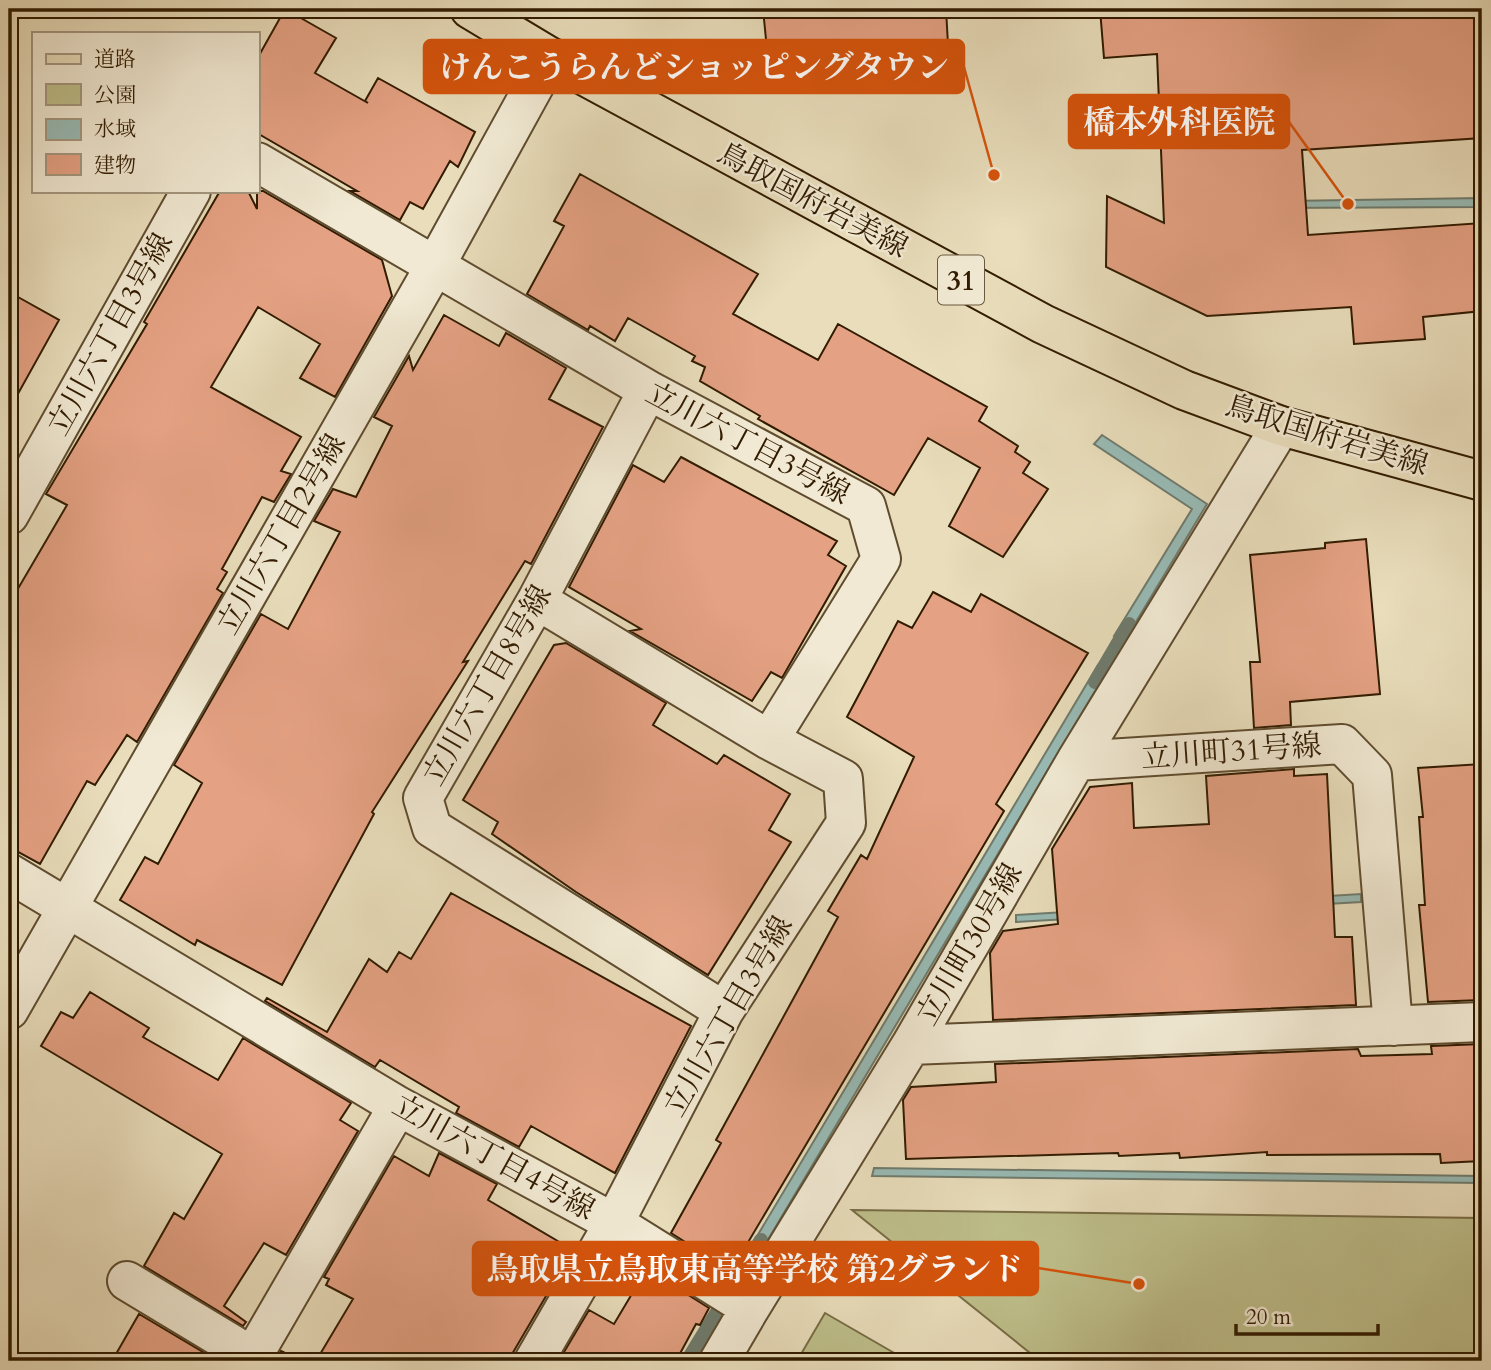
<svg xmlns="http://www.w3.org/2000/svg" width="1491" height="1370" viewBox="0 0 1491 1370" font-family="Cardo,'Noto Serif JP',serif">
<style>
.green{fill:#bebf8b;stroke:#786d46;stroke-width:2}
.water{fill:#98bbb6;stroke:#6f7b6d;stroke-width:2}
.lines{fill:none;stroke-linecap:round;stroke-linejoin:round}
.stream{stroke:#6f7b6d;stroke-width:14}
.building{fill:#e4a183;stroke:#311b00;stroke-width:2}
.minor-casing{stroke:#5f4c2f;stroke-width:42}
.major-casing{stroke:#311b00;stroke-width:42}
.minor{stroke:#f1e9d3;stroke-width:38}
.major{stroke:#e9ddbb;stroke-width:38}
.labels{text-anchor:middle;stroke-width:5;stroke-linejoin:round;paint-order:stroke}
.shield{fill:#f1e9d3;stroke:#6b593f;stroke-width:2}
.shield-label{font-size:28px;font-weight:bold;fill:#311b00}
.street-label{font-size:30px;fill:#311b00;stroke:#f1e9d3}
.leader{fill:none;stroke:#d6530b;stroke-width:2.5}
.callout-dot{fill:#d6530b;stroke:#f1e9d3;stroke-width:2.5}
.callout{fill:#d6530b;stroke:#d6530b;stroke-width:2.5}
.callout-label{font-size:32px;text-anchor:middle;font-weight:bold;fill:#fff}
</style>
<rect width="100%" height="100%" fill="#e9ddbb"/>
<filter id="stains"><feTurbulence type="fractalNoise" baseFrequency=".00286" numOctaves="4"/><feColorMatrix values="0 0 0 0 .2 0 0 0 0 .09 0 0 0 0 .02 0 0 0 .5 -.17"/></filter>
<radialGradient id="worn" r=".72"><stop offset=".6" stop-color="#630" stop-opacity="0"/><stop offset="1" stop-color="#630" stop-opacity=".3"/></radialGradient>
<!-- green -->
<path class="green" d="M 852,1210 L 1482,1218 L 1482,1361 L 1040,1361 Z
M 825,1313 L 908,1361 L 797,1361 Z"/>
<!-- water -->
<path class="water" d="M 1482,198 L 1482,207 L 1253,208 L 1214,202 Z
M 1102,435 L 1207,504 L 1125,640 L 1114,636 L 1192,509 L 1094,444 Z
M 1098,665 L 1107,671 L 757,1258 L 747,1253 Z
M 1361,894 L 1361,902 L 1016,922 L 1016,915 Z
M 874,1168 L 1482,1176 L 1482,1183 L 872,1176 Z
M 702,1328 L 713,1332 L 696,1361 L 683,1361 Z"/>
<g class="lines">
<!-- stream -->
<path class="stream" d="M 1095,682 L 1129,624
M 687,1361 L 761,1240"/>
</g>
<!-- building -->
<path class="building" d="M 285,9 L 336,38 L 315,73 L 368,103 L 365,101 L 378,78 L 475,132 L 458,167 L 450,161 L 423,209 L 410,202 L 400,220 L 350,191 L 357,191 L 257,133 L 257,59 Z
M 763,9 L 946,9 L 950,80 L 771,90 Z
M 1100,9 L 1482,9 L 1482,138 L 1302,150 L 1308,235 L 1482,223 L 1482,311 L 1423,317 L 1425,339 L 1354,344 L 1351,307 L 1207,316 L 1106,267 L 1107,196 L 1164,223 L 1157,54 L 1104,58 Z
M 580,174 L 758,274 L 733,314 L 818,360 L 838,324 L 987,407 L 979,421 L 1018,446 L 1015,452 L 1030,462 L 1023,473 L 1048,489 L 1003,557 L 949,526 L 980,468 L 928,438 L 894,495 L 758,419 L 760,416 L 700,381 L 705,367 L 692,361 L 695,356 L 628,318 L 615,341 L 590,326 L 588,330 L 527,294 L 564,226 L 554,221 Z
M 220,191 L 248,191 L 257,209 L 257,191 L 263,191 L 382,260 L 392,296 L 335,397 L 300,378 L 320,344 L 258,307 L 211,387 L 301,437 L 281,471 L 291,474 L 274,502 L 262,497 L 222,569 L 227,572 L 217,589 L 223,593 L 137,742 L 127,735 L 95,785 L 87,781 L 40,864 L 9,847 L 9,604 L 67,505 L 46,494 L 147,324 L 144,322 Z
M 9,292 L 59,320 L 9,410 Z
M 444,315 L 499,346 L 506,333 L 566,368 L 549,399 L 603,427 L 531,564 L 525,561 L 463,662 L 468,661 L 372,812 L 374,814 L 282,985 L 197,940 L 195,945 L 120,900 L 145,857 L 158,864 L 202,783 L 174,765 L 261,614 L 288,629 L 340,532 L 314,521 L 333,489 L 356,497 L 392,426 L 374,417 L 409,356 L 413,370 Z
M 681,457 L 837,541 L 828,555 L 846,566 L 782,678 L 771,672 L 752,701 L 630,631 L 641,629 L 569,587 L 633,465 L 664,482 Z
M 1366,539 L 1380,694 L 1290,702 L 1291,725 L 1254,728 L 1250,662 L 1260,662 L 1250,555 L 1325,548 L 1325,543 Z
M 933,592 L 971,612 L 981,594 L 1088,653 L 996,804 L 1004,811 L 731,1271 L 671,1233 L 721,1143 L 716,1140 L 838,917 L 828,911 L 861,855 L 867,859 L 914,757 L 847,717 L 898,621 L 912,628 Z
M 566,643 L 666,703 L 653,725 L 717,764 L 724,755 L 790,794 L 769,830 L 791,842 L 708,975 L 576,892 L 492,834 L 498,822 L 463,800 L 554,645 Z
M 1482,764 L 1482,1000 L 1428,1002 L 1419,905 L 1425,905 L 1419,817 L 1423,817 L 1418,768 Z
M 1294,769 L 1294,776 L 1327,774 L 1335,937 L 1352,937 L 1356,1005 L 993,1020 L 990,953 L 1003,931 L 1058,924 L 1052,849 L 1090,787 L 1132,783 L 1134,828 L 1209,824 L 1206,776 Z
M 451,893 L 691,1026 L 615,1173 L 531,1126 L 519,1147 L 456,1113 L 459,1107 L 380,1060 L 375,1067 L 265,1001 L 267,998 L 327,1032 L 369,959 L 387,972 L 399,952 L 411,959 Z
M 90,992 L 149,1028 L 143,1037 L 218,1080 L 243,1038 L 351,1103 L 340,1120 L 358,1131 L 286,1255 L 264,1243 L 224,1306 L 246,1322 L 243,1326 L 144,1266 L 174,1213 L 184,1219 L 222,1154 L 41,1046 L 61,1012 L 73,1018 Z
M 1482,1044 L 1482,1161 L 1441,1163 L 1440,1154 L 1267,1155 L 1267,1152 L 1180,1158 L 1179,1153 L 1119,1156 L 1118,1153 L 906,1159 L 903,1100 L 911,1087 L 996,1082 L 995,1064 L 1358,1049 L 1361,1056 L 1432,1054 L 1431,1046 Z
M 439,1153 L 497,1184 L 488,1200 L 573,1250 L 508,1361 L 316,1361 L 353,1299 L 326,1285 L 329,1279 L 324,1277 L 394,1156 L 429,1176 Z
M 650,1271 L 709,1308 L 700,1325 L 696,1324 L 676,1361 L 579,1361 L 564,1352 L 589,1310 L 614,1324 L 642,1277 L 646,1279 Z
M 139,1314 L 218,1361 L 112,1361 Z
M 281,1351 L 301,1361 L 275,1361 Z"/>
<g class="lines">
<!-- minor casing -->
<g class="minor-casing">
<path id="minor" d="M 257,162 L 648,390 L 866,506 L 881,559 L 769,740 L 843,779 L 846,823 L 724,1011 L 614,1223 L 534,1361
M 648,390 L 537,600 L 423,798 L 432,828 L 724,1011
M 1281,426 L 1076,761 L 911,1045 L 1482,1022
M 9,515 L 191,191
M 537,600 L 769,740
M 1076,761 L 1342,744 L 1372,775 L 1393,1026
M 9,873 L 398,1106 L 614,1223 L 750,1308 L 911,1045
M 9,1010 L 435,266 L 550,57
M 127,1281 L 253,1357
M 250,1361 L 398,1106
M 719,1361 L 750,1308"/>
</g>
<!-- major casing -->
<g class="major-casing">
<path id="major" d="M 470,9 L 550,57 L 1043,324 L 1184,390 L 1281,426 L 1482,481"/>
</g>
<!-- minor -->
<use href="#minor" class="minor"/>
<!-- major -->
<use href="#major" class="major"/>
</g>
<g class="labels">
<!-- shield labels -->
<rect class="shield" x="938" y="255.5" width="46" height="49" rx="5"/>
<g class="shield-label">
<text x="961" y="290">31</text>
</g>
<!-- street labels -->
<g class="street-label">
<text transform="translate(813 200) rotate(28)" y="10">鳥取国府岩美線</text>
<text transform="translate(110 334) rotate(-61)" y="10">立川六丁目3号線</text>
<text transform="translate(1327 435) rotate(17)" y="10">鳥取国府岩美線</text>
<text transform="translate(748 443) rotate(28)" y="10">立川六丁目3号線</text>
<text transform="translate(281 534) rotate(-60)" y="10">立川六丁目2号線</text>
<text transform="translate(487 685) rotate(-60)" y="10">立川六丁目8号線</text>
<text transform="translate(1231 751) rotate(-4)" y="10">立川町31号線</text>
<text transform="translate(969 944) rotate(-60)" y="10">立川町30号線</text>
<text transform="translate(728 1016) rotate(-60)" y="10">立川六丁目3号線</text>
<text transform="translate(494 1157) rotate(29)" y="10">立川六丁目4号線</text>
</g>
</g>
<!-- callouts -->
<path class="leader" d="M994 175L964 67M1348 204L1289 122M1139 1284L1038 1268"/>
<g class="callout-dot">
<circle cx="994" cy="175" r="7"/>
<circle cx="1348" cy="204" r="7"/>
<circle cx="1139" cy="1284" r="7"/>
</g>
<g class="callout">
<rect x="424" y="40" width="540" height="53" rx="7"/>
<rect x="1069" y="95" width="220" height="53" rx="7"/>
<rect x="473" y="1242" width="565" height="53" rx="7"/>
</g>
<g class="callout-label">
<text x="694" y="78">けんこうらんどショッピングタウン</text>
<text x="1179" y="133">橋本外科医院</text>
<text x="755" y="1280">鳥取県立鳥取東高等学校 第2グランド</text>
</g>
<!-- margin -->
<rect width="1491" height="1370" fill="none" stroke="#e9ddbb" stroke-width="35"/>
<rect x="10" y="10" width="1470" height="1349" fill="none" stroke="#311b00" stroke-width="3.5"/>
<rect x="18" y="18" width="1456" height="1335" fill="none" stroke="#311b00" stroke-width="2"/>
<!-- legend -->
<rect x="32" y="32" width="228" height="161" fill="#f1e9d3" stroke="#a4977f" stroke-width="2"/>
<rect x="46" y="54" width="35" height="10" fill="#e9ddbb" stroke="#a4977f" stroke-width="2"/>
<text x="94" y="66" font-size="21" fill="#311b00">道路</text>
<rect x="46" y="84" width="35" height="21" fill="#bebf8b" stroke="#a4977f" stroke-width="2"/>
<text x="94" y="102" font-size="21" fill="#311b00">公園</text>
<rect x="46" y="119" width="35" height="21" fill="#98bbb6" stroke="#a4977f" stroke-width="2"/>
<text x="94" y="136" font-size="21" fill="#311b00">水域</text>
<rect x="46" y="154" width="35" height="21" fill="#e4a183" stroke="#a4977f" stroke-width="2"/>
<text x="94" y="172" font-size="21" fill="#311b00">建物</text>
<!-- scale -->
<path d="M1236 1324v10h142v-10" fill="none" stroke="#311b00" stroke-width="3.5"/>
<text x="1246" y="1324" font-size="21" fill="#311b00" stroke="#f1e9d3" stroke-width="5" paint-order="stroke">20 m</text>
<rect width="100%" height="100%" filter="url(#stains)"/>
<rect width="100%" height="100%" fill="url(#worn)"/>
</svg>
